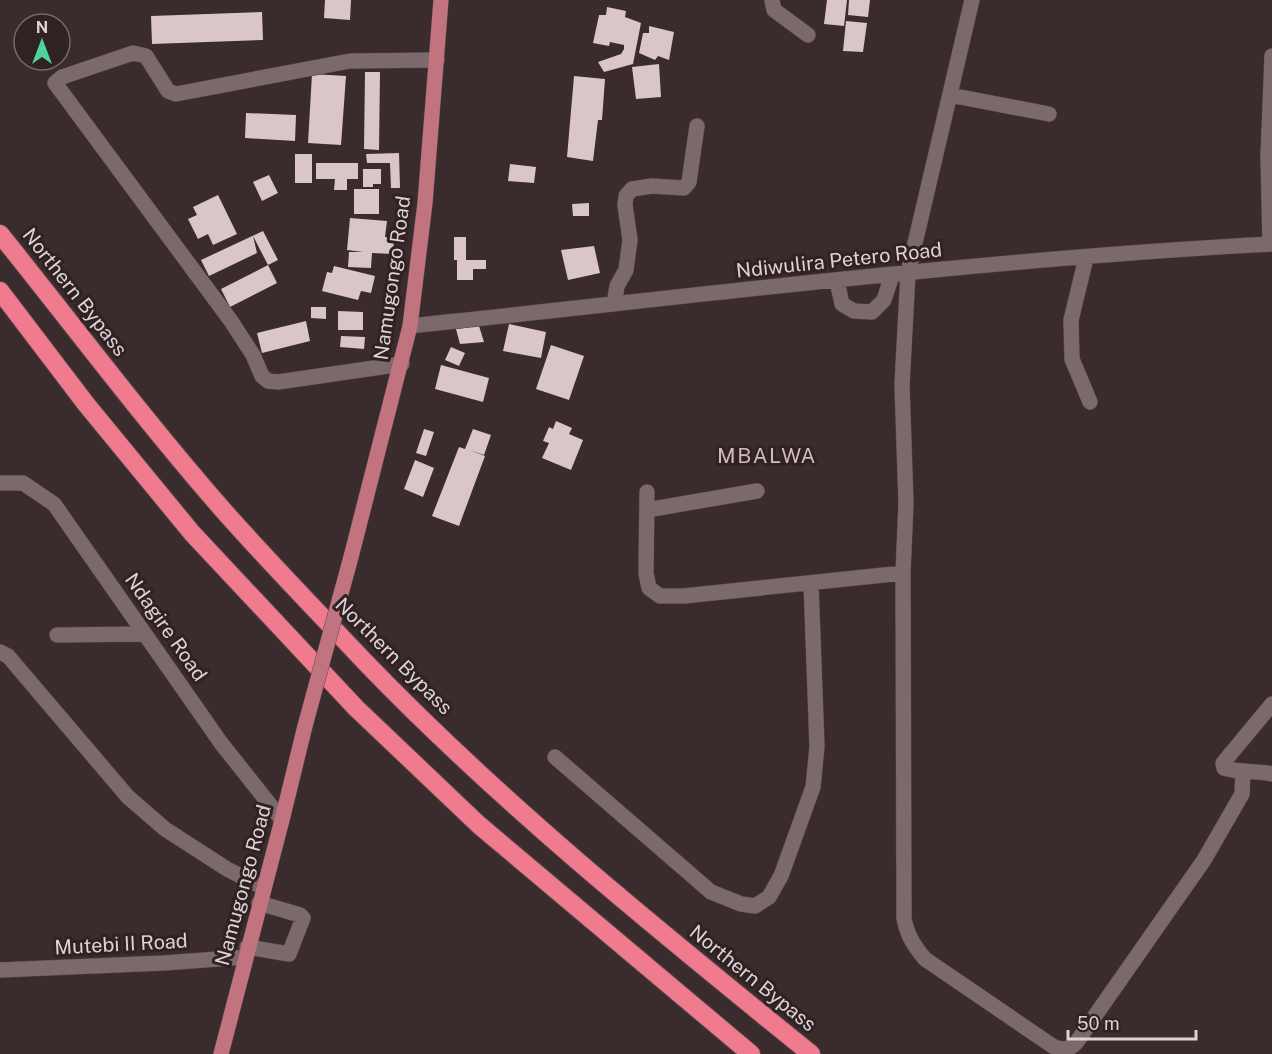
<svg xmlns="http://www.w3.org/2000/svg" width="1272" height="1054" viewBox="0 0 1272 1054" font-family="'Public Sans',sans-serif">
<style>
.building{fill:#dac6c7}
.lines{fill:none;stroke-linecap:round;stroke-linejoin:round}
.minor-casing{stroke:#56494a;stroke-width:16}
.major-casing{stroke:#56494a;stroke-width:16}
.highway-casing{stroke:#56494a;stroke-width:20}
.minor{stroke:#7b696b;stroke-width:15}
.major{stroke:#c17480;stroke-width:15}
.highway{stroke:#f07b8e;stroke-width:18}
.major-bridge-casing{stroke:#56494a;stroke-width:16;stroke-linecap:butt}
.major-bridge{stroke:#c17480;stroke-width:15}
.labels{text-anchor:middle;stroke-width:6;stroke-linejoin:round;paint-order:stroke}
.street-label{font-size:20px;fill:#ddd3d4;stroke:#302123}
.neighbourhood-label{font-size:21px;letter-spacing:1.5px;fill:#cfbbbd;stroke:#302123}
</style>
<rect width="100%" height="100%" fill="#3a2b2d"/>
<!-- building -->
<path class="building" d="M 325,0 L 351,0 L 350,20 L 324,18 Z
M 827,0 L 847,0 L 844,26 L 824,24 Z
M 849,0 L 870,0 L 868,17 L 848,15 Z
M 607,7 L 626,11 L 625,17 L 641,23 L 633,64 L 604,72 L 598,62 L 621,54 L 624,49 L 624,45 L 610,42 L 609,46 L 593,43 L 599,15 L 606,15 Z
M 262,12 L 263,40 L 152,44 L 151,16 Z
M 846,21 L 867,23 L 863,52 L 843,51 Z
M 649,26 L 674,32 L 669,60 L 658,56 L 655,60 L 639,53 L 643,33 L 649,33 Z
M 659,64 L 661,97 L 636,99 L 632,67 Z
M 365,72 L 380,72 L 379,150 L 364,149 Z
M 312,74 L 346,76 L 341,145 L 308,143 Z
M 574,76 L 605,79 L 602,120 L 598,120 L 593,161 L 567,157 Z
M 246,113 L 296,115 L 295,141 L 245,138 Z
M 399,153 L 400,188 L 391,188 L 390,163 L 367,163 L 366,154 Z
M 295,154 L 312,154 L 312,183 L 295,183 Z
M 316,163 L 358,163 L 358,179 L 347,179 L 347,190 L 334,190 L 335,179 L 316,179 Z
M 510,164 L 536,167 L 534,183 L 508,181 Z
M 363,169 L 381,169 L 381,184 L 373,184 L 373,187 L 363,187 Z
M 269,175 L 278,193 L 262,201 L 253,182 Z
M 354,189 L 379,189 L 379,214 L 354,214 Z
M 218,195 L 237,234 L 213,245 L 208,234 L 198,239 L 188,219 L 197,215 L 193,207 Z
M 589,203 L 589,216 L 573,216 L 572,204 Z
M 350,218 L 387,221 L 385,237 L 394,238 L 393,254 L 372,253 L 371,268 L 348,267 L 349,252 L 363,252 L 347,250 Z
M 263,231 L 278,260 L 268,265 L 253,236 L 257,253 L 209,276 L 201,260 Z
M 454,237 L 466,237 L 466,260 L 486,260 L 486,269 L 473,269 L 473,280 L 457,280 L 457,260 L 454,260 Z
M 594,246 L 600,273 L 568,280 L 561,250 Z
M 268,265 L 277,283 L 230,307 L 221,289 Z
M 334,266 L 375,276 L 371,293 L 361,291 L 358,300 L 322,291 L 327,272 L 332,273 Z
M 311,307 L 326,307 L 326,319 L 311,318 Z
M 338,311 L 363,312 L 363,330 L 338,330 Z
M 306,321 L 310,341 L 262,353 L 257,333 Z
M 509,324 L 546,332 L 541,358 L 503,351 Z
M 479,326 L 484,342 L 460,344 L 456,329 Z
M 341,336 L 365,337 L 364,349 L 340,347 Z
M 551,345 L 584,356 L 569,400 L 536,389 Z
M 451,347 L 465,353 L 459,366 L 445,360 Z
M 441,365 L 489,378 L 483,402 L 435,389 Z
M 556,421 L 572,428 L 569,434 L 583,440 L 571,470 L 542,458 L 549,443 L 543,441 L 549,427 L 553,429 Z
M 424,429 L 434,432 L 426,456 L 416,453 Z
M 473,429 L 491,435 L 484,455 L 469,450 L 485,456 L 459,526 L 432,516 L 459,447 L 465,449 Z
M 415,460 L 434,468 L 423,497 L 404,489 Z"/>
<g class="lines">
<!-- minor casing -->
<g class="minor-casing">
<path id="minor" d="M 772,0 L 774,10 L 808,35
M 950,95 L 1049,114
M 1270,244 L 1268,156 L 1272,56
M 1086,258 L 1071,320 L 1072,359 L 1090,402
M 837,281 L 842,304 L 854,311 L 872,312 L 884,300 L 892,275
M 614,304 L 617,286 L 626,270 L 630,240 L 625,205 L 626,196 L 632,189 L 652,186 L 684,188 L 689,182 L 697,126
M 410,326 C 697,296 984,259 1272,244
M 402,364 L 278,382 L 268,381 L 262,376 L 253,355 L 231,321 L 55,83 L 62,77 L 133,53 L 146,56 L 168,91 L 176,94 L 350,61 L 437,60
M 0,483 L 23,483 L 54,504 L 221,743 L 282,820
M 647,492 L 646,573 L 649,588 L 660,596 L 684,596 L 903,573 L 906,503 L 902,385 L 908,273 L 972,0
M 647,510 L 757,491
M 903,573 L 904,918 C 907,935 914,946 925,959 L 1054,1047 C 1064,1050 1069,1050 1076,1043 L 1204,860 L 1242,794 L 1243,771
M 57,635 L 145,634
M 0,652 L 8,656 L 128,797 L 165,829 L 227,869 L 264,888
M 1272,704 L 1223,763 L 1224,768 C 1240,773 1256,770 1272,774
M 555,757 L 711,892 L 741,904 L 755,906 L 769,897 L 781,876 L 813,787 L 817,747 L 811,583
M 247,947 L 289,954 L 303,918 L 300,915 L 259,903
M 0,970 L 164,963 L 245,957"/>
</g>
<!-- major casing -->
<g class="major-casing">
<path id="major" d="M 351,557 L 410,326 L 425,203 L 441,0
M 221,1054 L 282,820 L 305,726"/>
</g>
<!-- highway casing -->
<g class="highway-casing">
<path id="highway" d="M 0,234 C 74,326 145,421 223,510 C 269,562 318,612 366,663 C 503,805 658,930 811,1054
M 0,291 L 86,404 L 192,533 L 356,708 L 479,825 L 751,1054"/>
</g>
<!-- minor -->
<use href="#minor" class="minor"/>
<!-- major -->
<use href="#major" class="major"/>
<!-- highway -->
<use href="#highway" class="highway"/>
<!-- major-bridge casing -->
<g class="major-bridge-casing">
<path id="major-bridge" d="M 305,726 L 351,557"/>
</g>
<!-- major-bridge -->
<use href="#major-bridge" class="major-bridge"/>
</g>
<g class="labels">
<!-- street labels -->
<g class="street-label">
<text transform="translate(839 260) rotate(-6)" y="7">Ndiwulira Petero Road</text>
<text transform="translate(392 278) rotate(-82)" y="7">Namugongo Road</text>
<text transform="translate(75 292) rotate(52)" y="7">Northern Bypass</text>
<text transform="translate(166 627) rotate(55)" y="7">Ndagire Road</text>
<text transform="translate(394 656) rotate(45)" y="7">Northern Bypass</text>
<text transform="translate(243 885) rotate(-75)" y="7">Namugongo Road</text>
<text transform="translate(121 944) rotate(-3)" y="7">Mutebi II Road</text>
<text transform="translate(753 978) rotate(39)" y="7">Northern Bypass</text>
</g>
<!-- neighbourhood labels -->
<g class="neighbourhood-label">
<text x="767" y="463">MBALWA</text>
</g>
</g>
<!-- north arrow -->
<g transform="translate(42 42)"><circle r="28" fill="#302123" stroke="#75686a" stroke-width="1.5"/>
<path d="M0-4.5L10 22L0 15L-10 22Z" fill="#4ed399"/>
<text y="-9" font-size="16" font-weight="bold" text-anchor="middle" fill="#ddd3d4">N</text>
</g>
<!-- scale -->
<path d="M1068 1030v9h128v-9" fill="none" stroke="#ddd3d4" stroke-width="3"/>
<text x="1077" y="1030" font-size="18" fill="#ddd3d4" stroke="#302123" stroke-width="4.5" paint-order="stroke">50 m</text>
</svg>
